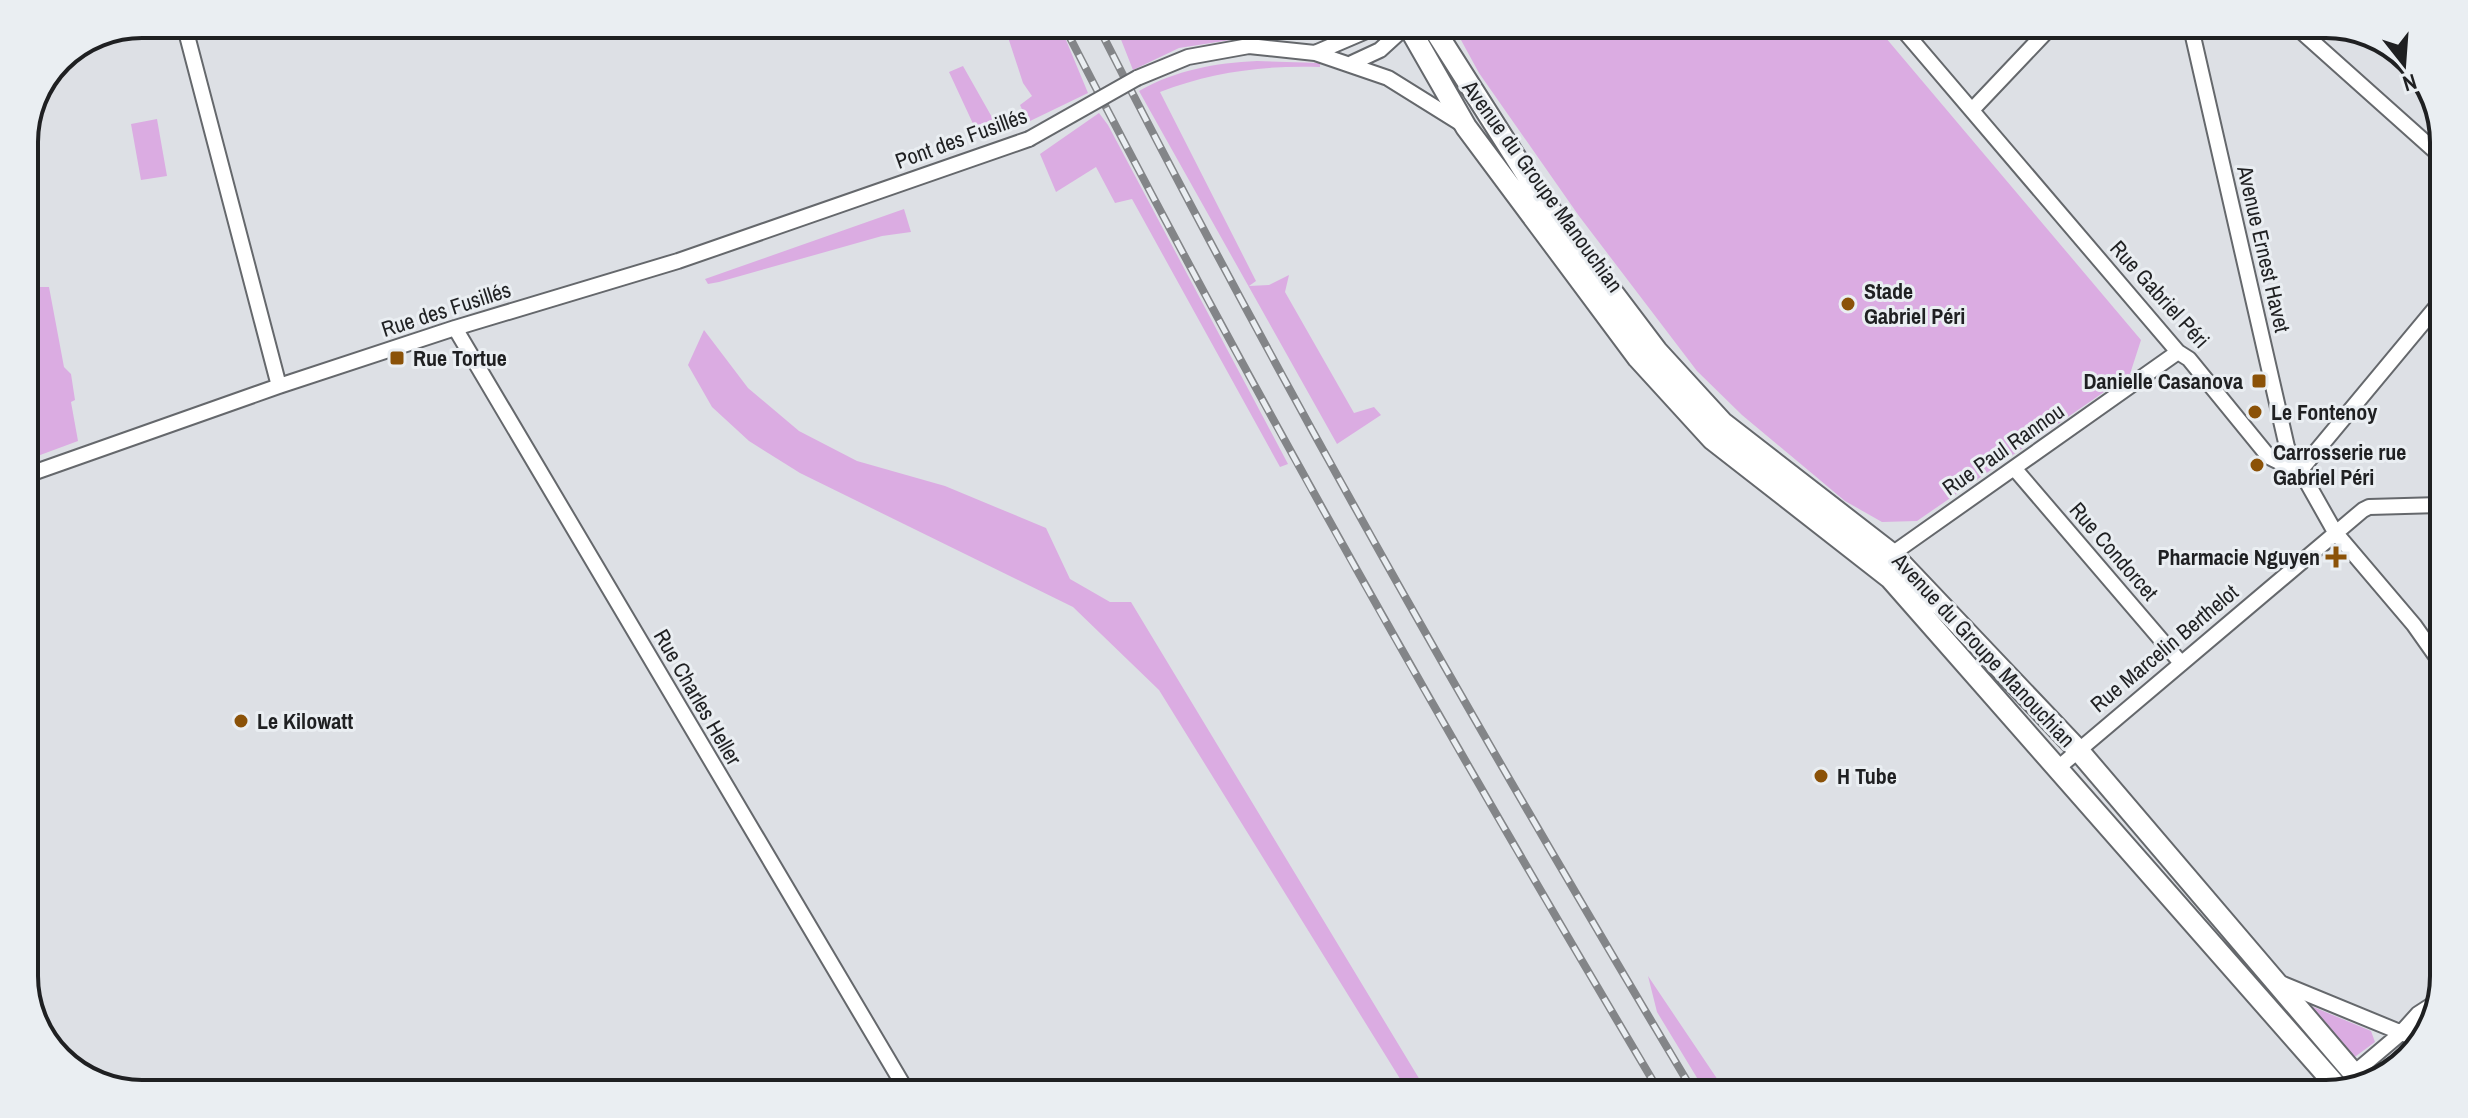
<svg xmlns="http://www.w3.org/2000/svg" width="2468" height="1118" viewBox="0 0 2468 1118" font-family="'Archivo Narrow',sans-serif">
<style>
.green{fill:#dbace2}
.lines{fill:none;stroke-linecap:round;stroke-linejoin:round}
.street-casing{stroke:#65686c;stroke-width:18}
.secondary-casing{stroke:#65686c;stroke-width:24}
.street{stroke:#fff;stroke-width:14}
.secondary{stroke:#fff;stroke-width:20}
.rail-casing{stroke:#838588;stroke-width:8}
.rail{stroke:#eaeef2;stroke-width:5;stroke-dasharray:15;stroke-linecap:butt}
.street-bridge-casing{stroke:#65686c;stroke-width:18;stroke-linecap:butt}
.street-bridge{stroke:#fff;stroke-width:14}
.poi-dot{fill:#8b5208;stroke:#eaeef2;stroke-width:3}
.labels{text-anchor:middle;stroke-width:6;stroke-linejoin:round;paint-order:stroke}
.street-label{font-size:22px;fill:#1f2022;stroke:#eaeef2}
.poi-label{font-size:22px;font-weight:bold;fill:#1f2022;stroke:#eaeef2;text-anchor:start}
.rim{fill:none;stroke:#1f2022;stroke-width:4}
</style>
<rect width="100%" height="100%" fill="#dde0e5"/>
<!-- green -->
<path class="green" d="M 1005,28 L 1061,28 L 1088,93 L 1028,122 L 1020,105 L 1032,96 L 1023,83 Z
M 1142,28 L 1340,29 L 1321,37 L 1256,36 L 1179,48 L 1133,70 L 1120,37 Z
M 1464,29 L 1880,31 L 2141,340 L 2130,374 L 1917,521 L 1882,522 L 1845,501 L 1742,415 L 1697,371 L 1579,216 L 1479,73 L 1461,40 Z
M 1257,61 L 1320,63 L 1320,67 C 1265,65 1211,72 1160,92 L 1256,281 L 1249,286 L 1269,285 L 1289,275 L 1285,292 L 1354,413 L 1374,407 L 1381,415 L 1337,444 L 1139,91 C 1176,70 1215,63 1257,61 Z
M 963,66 L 993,119 L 975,128 L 949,72 Z
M 1099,113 L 1108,125 L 1288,464 L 1280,467 L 1132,199 L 1115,203 L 1096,167 L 1056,192 L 1040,154 Z
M 157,119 L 167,176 L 141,180 L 131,124 Z
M 904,209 L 911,232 L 882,236 L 719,282 L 708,284 L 705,279 Z
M 36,287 L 49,287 L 64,367 L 71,374 L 75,400 L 71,402 L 78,441 L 24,461 L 24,453 L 39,448 L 24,372 L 24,292 Z
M 704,330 L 748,388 L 799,431 L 857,461 L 945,486 L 1046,528 L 1070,579 L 1110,602 L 1131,602 L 1426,1090 L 1407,1090 L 1159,690 L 1073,607 L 800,473 L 749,441 L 712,407 L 688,365 Z
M 1648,976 L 1726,1092 L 1705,1091 L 1657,1012 Z
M 2311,1006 L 2371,1031 L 2375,1042 L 2352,1059 Z"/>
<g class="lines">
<!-- street casing -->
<g class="street-casing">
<path id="street" d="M 184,24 L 279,386
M 1904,31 L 2178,352 L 2189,359 L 2269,457 L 2299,472
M 2192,32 L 2287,447 L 2335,532 L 2414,625 L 2438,659
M 2303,33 L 2444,159
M 1315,53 L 1371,29
M 1352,63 L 1380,50 L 1403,29
M 1137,78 L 1188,57 L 1249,46 L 1315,53 L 1388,78 L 1465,126
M 1972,110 L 2046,32
M 455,328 L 905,1088
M 2014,468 L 2181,663
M 2299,472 L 2442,300
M 24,476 L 279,386 L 455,328 L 678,261 L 1029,139
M 1892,554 L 2178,352
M 2059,767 L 2363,510 L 2369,507 L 2440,505
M 2278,982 L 2419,1040
M 2354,1073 L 2400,1034 L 2418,1014 L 2435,1003"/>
</g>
<!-- secondary casing -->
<g class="secondary-casing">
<path id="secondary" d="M 1410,29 L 1466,127 L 1638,358 L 1712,439 L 1890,578 L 2340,1090
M 1434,29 L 1542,199 L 1657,351 L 1723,423 L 1892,554 L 2078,750 L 2362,1083"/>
</g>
<!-- street -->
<use href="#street" class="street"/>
<!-- secondary -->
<use href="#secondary" class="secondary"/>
<!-- rail casing -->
<g class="rail-casing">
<path id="rail" d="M 1065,28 C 1250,389 1451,742 1659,1091
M 1099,28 C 1283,390 1485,743 1693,1091"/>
</g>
<!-- rail -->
<use href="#rail" class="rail"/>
<!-- street-bridge casing -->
<g class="street-bridge-casing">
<path id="street-bridge" d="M 1029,139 L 1137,78"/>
</g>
<!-- street-bridge -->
<use href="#street-bridge" class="street-bridge"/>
</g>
<!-- markers -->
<g class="poi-dot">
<circle cx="1848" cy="304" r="8"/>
<rect x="389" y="350" width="16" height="16" rx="4"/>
<rect x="2251" y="373" width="16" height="16" rx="4"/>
<circle cx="2255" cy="412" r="8"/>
<circle cx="2257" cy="465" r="8"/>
<path d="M2332 545h8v8h8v8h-8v8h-8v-8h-8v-8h8z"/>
<circle cx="241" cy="721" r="8"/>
<circle cx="1821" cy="776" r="8"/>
</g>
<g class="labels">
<!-- street labels -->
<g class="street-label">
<text transform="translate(961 138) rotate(-20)" y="8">Pont des Fusillés</text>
<text transform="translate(1543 186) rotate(54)" y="8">Avenue du Groupe Manouchian</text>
<text transform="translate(2264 249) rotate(77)" y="8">Avenue Ernest Havet</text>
<text transform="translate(2160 294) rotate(48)" y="8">Rue Gabriel Péri</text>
<text transform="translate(446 309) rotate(-18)" y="8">Rue des Fusillés</text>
<text transform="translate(2003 449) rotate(-35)" y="8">Rue Paul Rannou</text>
<text transform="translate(2114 551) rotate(49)" y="8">Rue Condorcet</text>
<text transform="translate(2164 648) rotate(-40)" y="8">Rue Marcelin Berthelot</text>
<text transform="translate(1984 650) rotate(47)" y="8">Avenue du Groupe Manouchian</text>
<text transform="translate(698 697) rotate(60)" y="8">Rue Charles Heller</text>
</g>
<!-- poi labels -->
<g class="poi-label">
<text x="1864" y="299">Stade<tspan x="1864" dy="25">Gabriel Péri</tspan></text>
<text x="413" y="366">Rue Tortue</text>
<text x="2243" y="389" text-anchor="end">Danielle Casanova</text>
<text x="2271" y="420">Le Fontenoy</text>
<text x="2273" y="460">Carrosserie rue<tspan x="2273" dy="25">Gabriel Péri</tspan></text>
<text x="2320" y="565" text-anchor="end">Pharmacie Nguyen</text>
<text x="257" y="729">Le Kilowatt</text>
<text x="1837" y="784">H Tube</text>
</g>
</g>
<!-- crop -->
<path d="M0 0H2468V1118H0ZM142 38H2326A104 104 0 0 1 2430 142V976A104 104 0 0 1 2326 1080H142A104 104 0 0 1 38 976V142A104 104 0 0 1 142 38Z" fill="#eaeef2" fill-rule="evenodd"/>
<path class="rim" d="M142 38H2326A104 104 0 0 1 2430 142V976A104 104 0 0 1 2326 1080H142A104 104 0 0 1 38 976V142A104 104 0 0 1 142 38Z"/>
<!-- north arrow -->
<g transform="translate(2404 64) rotate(163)" stroke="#eaeef2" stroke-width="6" paint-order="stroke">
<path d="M0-6L14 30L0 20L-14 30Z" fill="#1f2022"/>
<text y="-12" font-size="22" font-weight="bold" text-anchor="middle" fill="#1f2022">N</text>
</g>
</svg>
